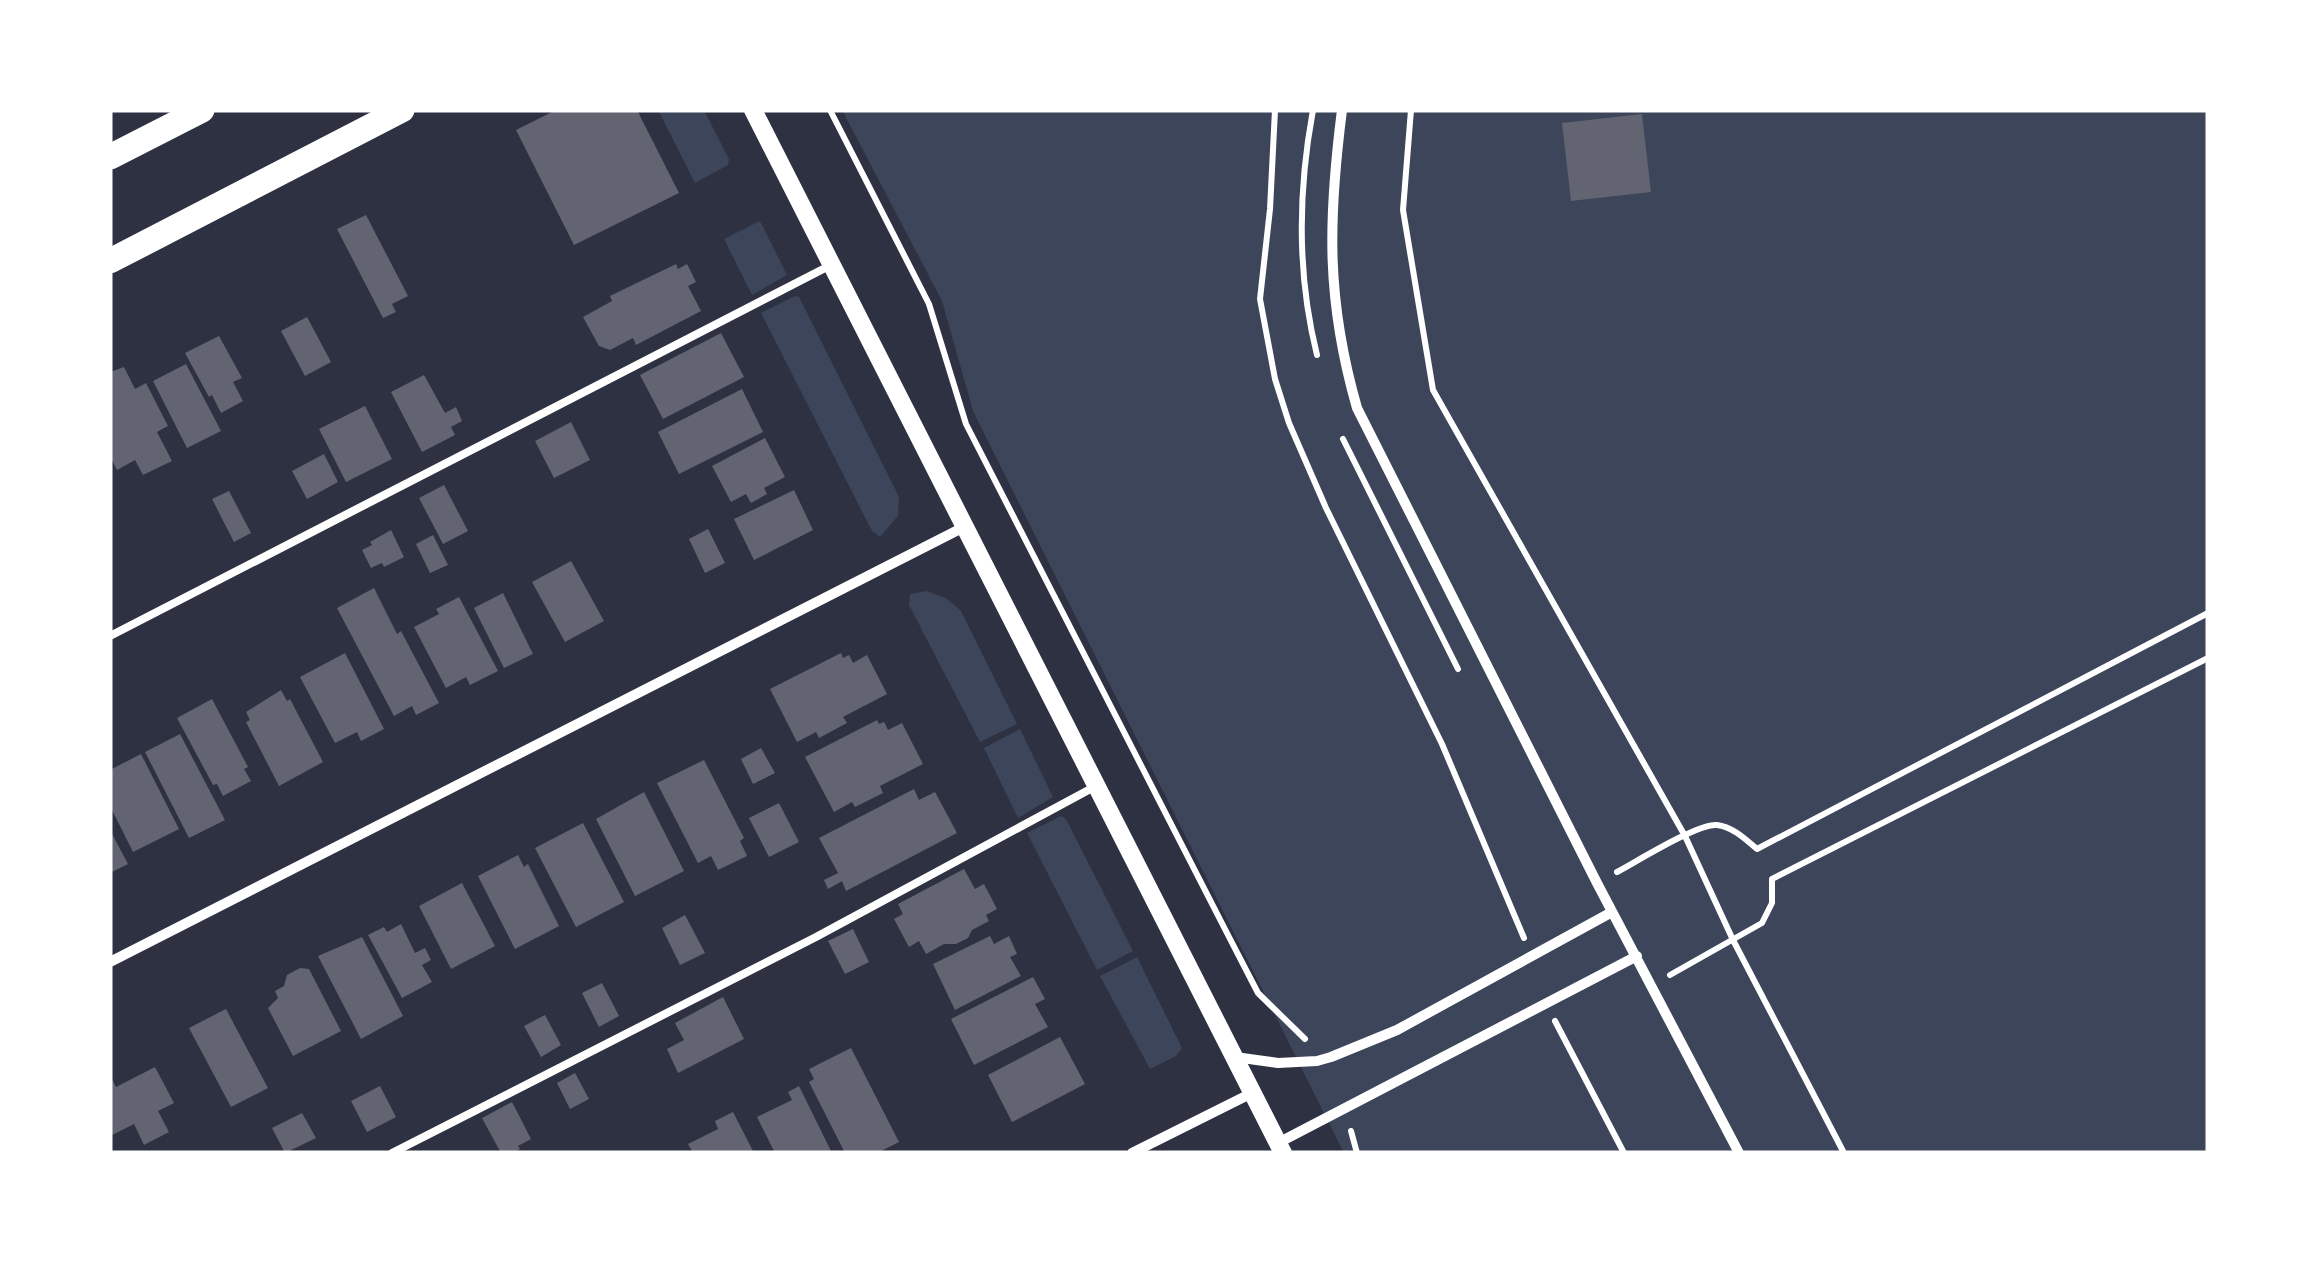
<svg xmlns="http://www.w3.org/2000/svg" width="2318" height="1263" viewBox="0 0 2318 1263" font-family="'Work Sans',sans-serif">
<style>
.green{fill:#3c4559}
.building{fill:#626471}
.lines{fill:none;stroke-linecap:round;stroke-linejoin:round}
.path{stroke:#fff;stroke-width:6}
.service{stroke:#fff;stroke-width:8}
.minor{stroke:#fff;stroke-width:10}
.tertiary{stroke:#fff;stroke-width:18}
.primary{stroke:#fff;stroke-width:25}
</style>
<rect width="100%" height="100%" fill="#2d3142"/>
<!-- green -->
<path class="green" d="M 658,110 L 704,110 L 729,159 L 728,165 L 695,183 Z
M 842,110 L 2208,110 L 2208,1153 L 1344,1153 L 973,411 L 942,301 Z
M 760,221 L 787,275 L 752,295 L 724,239 Z
M 795,296 L 799,297 L 899,497 L 898,516 L 880,537 L 872,531 L 761,313 Z
M 926,591 L 946,598 L 961,611 L 1017,724 L 980,742 L 909,605 L 910,594 Z
M 1020,729 L 1053,797 L 1018,818 L 984,748 Z
M 1061,816 L 1066,819 L 1133,951 L 1097,970 L 1027,833 Z
M 1137,957 L 1182,1048 L 1176,1056 L 1150,1069 L 1100,976 Z"/>
<!-- building -->
<path class="building" d="M 556,110 L 637,110 L 679,193 L 574,245 L 516,130 Z
M 1642,114 L 1651,192 L 1571,201 L 1562,123 Z
M 366,215 L 408,296 L 392,304 L 396,312 L 383,318 L 337,229 Z
M 676,264 L 678,269 L 687,264 L 696,282 L 688,286 L 701,311 L 636,345 L 633,338 L 610,350 L 599,346 L 583,317 L 612,301 L 610,296 Z
M 307,317 L 331,362 L 305,376 L 281,331 Z
M 721,333 L 744,377 L 663,419 L 640,375 Z
M 219,336 L 242,378 L 233,382 L 243,401 L 221,413 L 212,395 L 209,397 L 185,353 Z
M 186,364 L 221,431 L 187,448 L 153,381 Z
M 124,367 L 135,389 L 146,383 L 168,426 L 157,432 L 172,461 L 143,475 L 135,460 L 117,470 L 110,456 L 110,372 Z
M 424,375 L 445,413 L 456,407 L 462,421 L 451,427 L 455,435 L 422,452 L 391,392 Z
M 742,389 L 763,432 L 679,474 L 658,432 Z
M 365,406 L 392,459 L 346,482 L 319,429 Z
M 571,422 L 590,460 L 554,478 L 535,441 Z
M 765,438 L 785,477 L 764,488 L 767,494 L 751,503 L 746,494 L 731,502 L 712,466 Z
M 324,454 L 338,482 L 307,499 L 292,471 Z
M 444,485 L 468,531 L 443,544 L 419,498 Z
M 794,490 L 813,530 L 754,560 L 734,519 Z
M 229,491 L 251,533 L 234,542 L 212,499 Z
M 708,529 L 725,563 L 705,573 L 689,539 Z
M 391,530 L 404,557 L 384,567 L 382,563 L 371,568 L 362,550 L 372,545 L 370,542 Z
M 433,535 L 448,565 L 430,573 L 416,544 Z
M 571,561 L 604,621 L 565,642 L 532,582 Z
M 374,588 L 397,634 L 401,631 L 439,703 L 416,715 L 412,706 L 394,716 L 337,608 Z
M 503,593 L 533,654 L 504,668 L 474,608 Z
M 459,597 L 498,671 L 470,685 L 466,677 L 446,688 L 414,627 L 439,614 L 436,609 Z
M 345,653 L 384,729 L 361,741 L 357,732 L 335,743 L 300,677 Z
M 841,653 L 843,658 L 849,655 L 853,663 L 867,655 L 887,694 L 843,717 L 847,723 L 819,738 L 816,732 L 797,742 L 770,689 Z
M 281,690 L 287,701 L 290,699 L 323,762 L 279,786 L 246,722 L 250,720 L 246,712 Z
M 212,699 L 248,767 L 244,769 L 251,781 L 223,796 L 217,784 L 213,785 L 177,718 Z
M 877,720 L 879,724 L 884,722 L 888,730 L 902,723 L 923,764 L 880,786 L 883,793 L 855,807 L 852,802 L 834,812 L 805,757 Z
M 180,734 L 225,820 L 189,838 L 145,752 Z
M 761,748 L 775,773 L 753,784 L 741,759 Z
M 141,754 L 179,829 L 133,852 L 110,806 L 110,770 Z
M 704,760 L 744,838 L 740,841 L 747,856 L 718,870 L 711,856 L 698,863 L 657,783 Z
M 914,789 L 919,800 L 935,792 L 957,833 L 846,891 L 842,881 L 828,889 L 824,880 L 838,873 L 819,838 Z
M 644,792 L 684,871 L 635,896 L 596,819 Z
M 779,803 L 799,842 L 769,857 L 749,818 Z
M 583,823 L 624,902 L 576,927 L 535,848 Z
M 110,830 L 128,864 L 110,873 Z
M 518,855 L 524,867 L 528,864 L 559,926 L 515,949 L 478,876 Z
M 964,869 L 975,889 L 984,884 L 997,909 L 986,915 L 989,921 L 972,930 L 968,938 L 956,944 L 944,944 L 926,954 L 919,941 L 909,947 L 894,919 L 903,914 L 898,904 Z
M 462,883 L 495,946 L 451,969 L 419,906 Z
M 685,915 L 705,953 L 680,965 L 662,928 Z
M 401,924 L 415,953 L 425,948 L 431,960 L 422,965 L 432,982 L 402,998 L 368,935 L 384,927 L 387,932 Z
M 853,929 L 869,962 L 845,974 L 828,941 Z
M 990,936 L 994,944 L 1009,936 L 1017,954 L 1010,957 L 1021,976 L 955,1010 L 933,964 Z
M 362,937 L 403,1016 L 361,1039 L 318,956 Z
M 300,968 L 309,969 L 341,1031 L 293,1056 L 268,1008 L 278,998 L 275,991 L 284,986 L 287,975 Z
M 1033,977 L 1045,999 L 1035,1004 L 1048,1027 L 974,1065 L 951,1019 Z
M 602,983 L 619,1016 L 599,1027 L 582,993 Z
M 723,997 L 744,1039 L 678,1073 L 667,1049 L 684,1040 L 675,1023 Z
M 226,1009 L 268,1088 L 231,1107 L 189,1028 Z
M 545,1015 L 561,1045 L 541,1057 L 524,1026 Z
M 1060,1037 L 1085,1084 L 1012,1122 L 988,1075 Z
M 851,1048 L 899,1142 L 877,1153 L 845,1153 L 809,1082 L 814,1079 L 809,1069 Z
M 155,1067 L 174,1103 L 158,1111 L 169,1132 L 144,1145 L 134,1124 L 110,1136 L 110,1075 L 116,1087 Z
M 575,1073 L 589,1099 L 570,1109 L 557,1083 Z
M 380,1086 L 396,1117 L 367,1132 L 351,1101 Z
M 799,1086 L 832,1153 L 775,1153 L 757,1117 L 792,1100 L 788,1092 Z
M 512,1102 L 531,1139 L 518,1146 L 520,1149 L 513,1153 L 501,1153 L 482,1118 Z
M 733,1112 L 754,1153 L 693,1153 L 688,1144 L 718,1129 L 715,1121 Z
M 302,1113 L 316,1138 L 285,1153 L 272,1128 Z"/>
<g class="lines">
<!-- path -->
<path class="path" d="M 830,110 L 929,304 L 966,424 L 1228,935 L 1258,993 L 1305,1039
M 1275,110 L 1270,209 L 1260,299 L 1275,379 L 1289,423 L 1326,508 L 1442,744 L 1524,938
M 1313,110 C 1298,191 1297,275 1317,355
M 1411,110 L 1403,210 L 1433,390 L 1685,836 L 1733,940 L 1844,1153
M 1343,439 L 1458,669
M 1617,872 C 1636,862 1698,823 1717,825 C 1733,827 1745,839 1757,849 L 2208,613
M 1670,975 L 1762,923 L 1772,903 L 1772,879 L 2208,658
M 1555,1021 L 1624,1153
M 1351,1131 L 1357,1153"/>
<!-- service -->
<path class="service" d="M 110,636 L 831,265
M 392,1153 L 816,937 L 1096,786"/>
<!-- minor -->
<path class="minor" d="M 1342,110 C 1328,220 1326,300 1357,408 L 1597,883 L 1739,1153
M 110,962 L 964,527
M 1235,1057 L 1278,1063 L 1317,1061 L 1331,1057 L 1397,1030 L 1612,912
M 1278,1143 L 1637,956
M 1132,1153 L 1252,1093"/>
<!-- tertiary -->
<path class="tertiary" d="M 753,110 L 1283,1153"/>
<!-- primary -->
<path class="primary" d="M 110,157 L 202,110
M 110,261 L 402,110"/>
</g>
<!-- border -->
<rect width="2318" height="1263" fill="none" stroke="#ffffff" stroke-width="225"/>
</svg>
